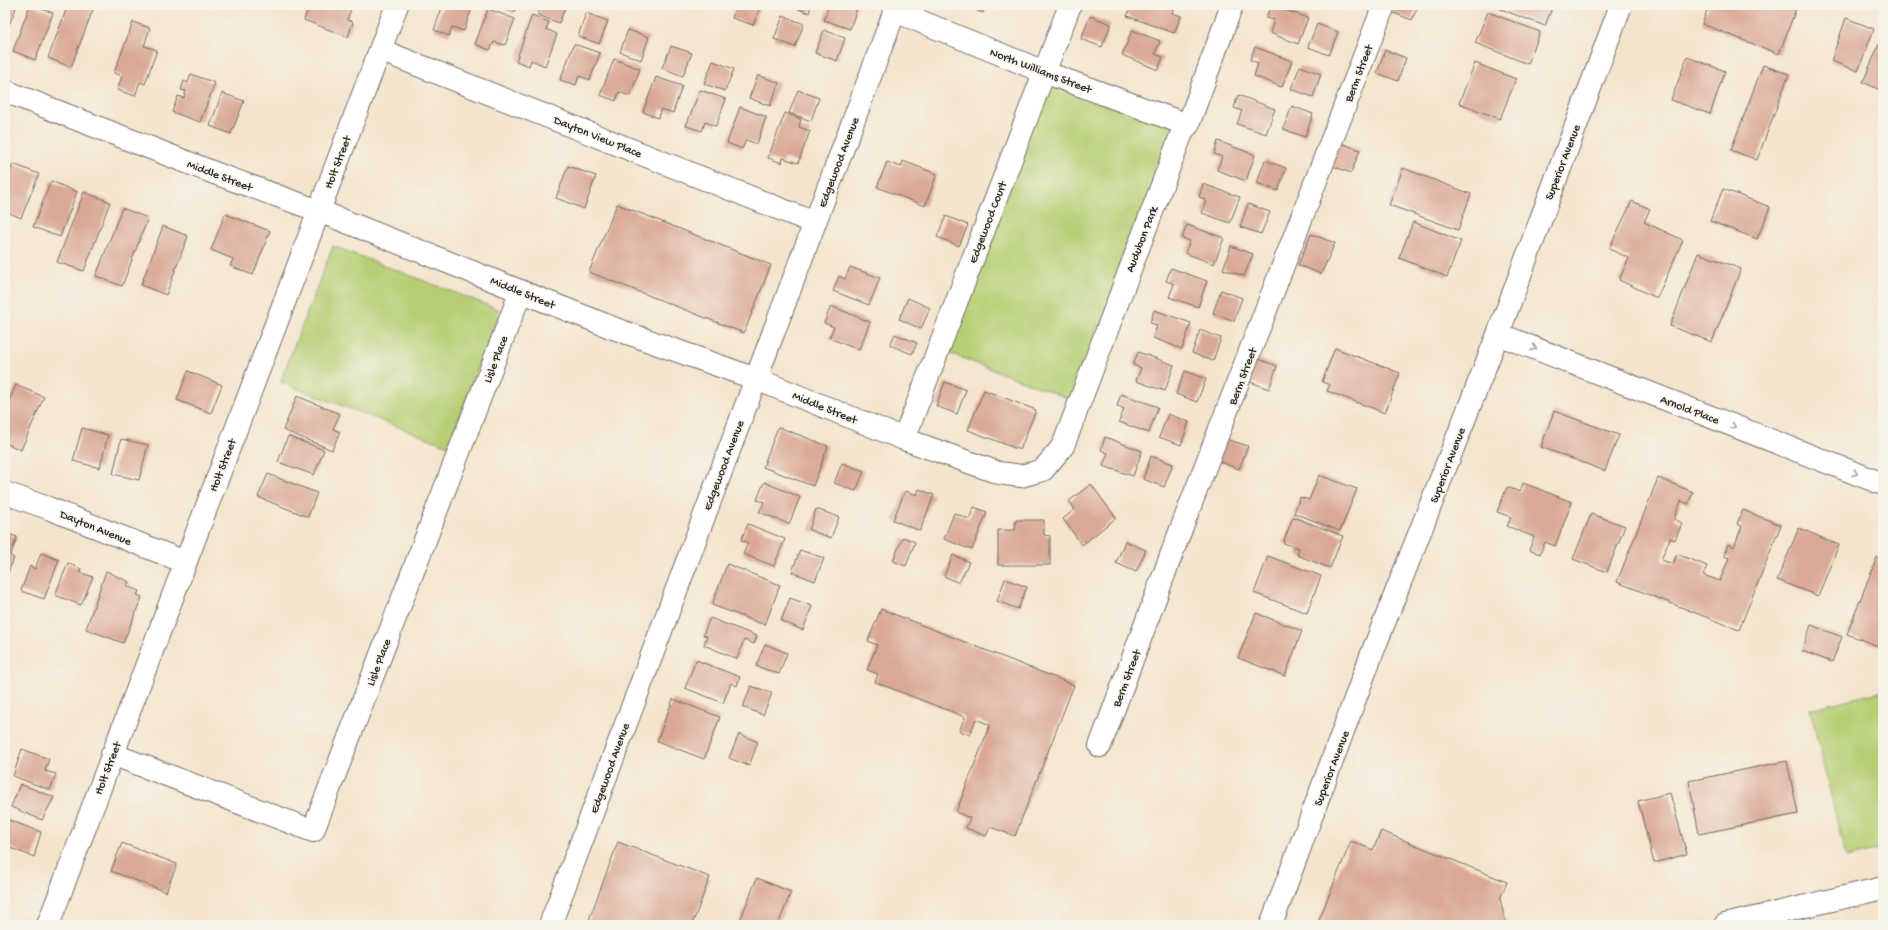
<svg xmlns="http://www.w3.org/2000/svg" width="1888" height="930" viewBox="0 0 1888 930" font-family="'Gochi Hand',sans-serif">
<style>
.green{fill:#b6cf74;stroke:#707d50}
.building{fill:#daa996}
.lines{fill:none;stroke-linecap:round;stroke-linejoin:round}
.minor-casing{stroke:#716c64;stroke-width:24}
.primary-casing{stroke:#716c64;stroke-width:24}
.minor{stroke:#fff;stroke-width:22}
.primary{stroke:#fff;stroke-width:22}
.oneway{stroke:#a0a0a0}
.labels{text-anchor:middle;stroke-width:3;stroke-linejoin:round;paint-order:stroke}
.street-label{font-size:12px;fill:#2b2b2b;stroke:#f7f3e8}
</style>
<rect width="100%" height="100%" fill="#f7f3e8"/>
<filter id="ink" filterUnits="userSpaceOnUse"><feTurbulence type="fractalNoise" baseFrequency=".025" numOctaves="2"/><feDisplacementMap in="SourceGraphic" scale="8" xChannelSelector="R" yChannelSelector="G"/><feConvolveMatrix kernelMatrix="1 2 1 2 8 2 1 2 1" color-interpolation-filters="sRGB"/></filter>
<filter id="wash" filterUnits="userSpaceOnUse"><feTurbulence type="fractalNoise" baseFrequency=".012" numOctaves="4" result="noise"/><feDisplacementMap in="SourceGraphic" scale="16" xChannelSelector="R" yChannelSelector="G"/><feGaussianBlur stdDeviation="0.9" result="paint"/><feColorMatrix in="noise" values="0 0 0 0 0 0 0 0 0 0 0 0 0 0 0 0 0 1.4 0 .05"/><feComposite in="paint" operator="in"/></filter>
<g filter="url(#wash)">
<rect width="100%" height="100%" fill="#f4e4cd"/>
<!-- green -->
<path class="green" d="M 1045,78 L 1183,130 L 1078,402 L 941,350 Z
M 333,246 L 500,310 L 448,446 L 280,382 Z
M 1883,691 L 1883,849 L 1846,858 L 1810,709 Z"/>
<g id="blocks">
<!-- building -->
<path class="building" d="M 5,5 L 17,5 L 5,35 Z
M 30,5 L 53,13 L 35,60 L 13,51 Z
M 68,5 L 88,5 L 94,7 L 71,67 L 48,58 Z
M 319,5 L 340,5 L 351,9 L 347,20 L 353,22 L 348,37 L 304,20 L 309,6 L 317,9 Z
M 443,5 L 473,5 L 464,31 L 452,27 L 449,36 L 434,30 Z
M 494,5 L 517,5 L 514,13 Z
M 541,5 L 566,5 L 559,23 L 538,15 Z
M 736,5 L 761,5 L 753,25 L 732,18 Z
M 788,5 L 811,5 L 809,13 Z
M 829,5 L 858,5 L 850,29 L 824,20 Z
M 963,5 L 986,5 L 983,13 Z
M 1132,5 L 1176,5 L 1172,13 L 1181,16 L 1174,33 L 1127,16 Z
M 1271,5 L 1308,18 L 1298,44 L 1270,33 L 1274,20 L 1266,18 Z
M 1394,5 L 1418,5 L 1412,20 L 1391,12 Z
M 1490,5 L 1553,5 L 1545,26 Z
M 1709,5 L 1795,5 L 1797,6 L 1779,54 L 1702,24 Z
M 488,9 L 515,19 L 505,45 L 494,42 L 490,50 L 475,44 Z
M 1488,12 L 1540,32 L 1528,64 L 1475,43 Z
M 586,13 L 608,21 L 599,44 L 578,36 Z
M 532,15 L 549,22 L 546,29 L 557,34 L 545,66 L 531,60 L 529,66 L 516,61 Z
M 783,16 L 804,24 L 795,47 L 774,39 Z
M 1090,16 L 1111,24 L 1102,47 L 1081,39 Z
M 1846,18 L 1874,29 L 1858,71 L 1831,61 Z
M 133,22 L 150,28 L 144,46 L 157,50 L 145,84 L 140,82 L 135,96 L 117,90 L 122,76 L 114,73 Z
M 1317,24 L 1338,32 L 1329,55 L 1308,47 Z
M 628,30 L 649,37 L 641,60 L 620,52 Z
M 824,30 L 845,38 L 837,61 L 815,53 Z
M 1132,30 L 1160,41 L 1155,54 L 1163,57 L 1158,70 L 1122,55 Z
M 1883,35 L 1883,88 L 1882,91 L 1863,82 Z
M 574,44 L 600,53 L 590,80 L 579,76 L 576,85 L 560,80 Z
M 671,46 L 692,53 L 683,76 L 662,68 Z
M 1255,47 L 1292,61 L 1282,87 L 1254,76 L 1258,63 L 1250,60 Z
M 1385,50 L 1406,58 L 1398,81 L 1377,73 Z
M 1687,57 L 1725,71 L 1710,114 L 1671,100 Z
M 614,59 L 640,69 L 630,96 L 619,92 L 616,101 L 600,95 Z
M 713,61 L 734,69 L 725,91 L 704,84 Z
M 1475,63 L 1516,79 L 1500,119 L 1459,103 Z
M 1763,65 L 1789,74 L 1757,160 L 1731,150 Z
M 1300,66 L 1321,74 L 1313,97 L 1291,89 Z
M 191,74 L 215,83 L 200,122 L 172,112 L 178,96 L 184,98 L 186,91 L 181,90 L 184,81 L 188,83 Z
M 758,75 L 779,83 L 770,106 L 749,98 Z
M 656,77 L 682,86 L 673,113 L 661,109 L 658,118 L 643,112 Z
M 700,90 L 726,99 L 716,126 L 705,122 L 702,131 L 686,126 Z
M 798,90 L 819,98 L 811,121 L 789,113 Z
M 222,93 L 244,101 L 231,134 L 210,126 Z
M 1238,95 L 1275,109 L 1266,134 L 1237,124 L 1242,111 L 1234,108 Z
M 1292,106 L 1313,114 L 1305,137 L 1283,129 Z
M 740,107 L 766,117 L 757,144 L 746,140 L 742,149 L 727,143 Z
M 785,113 L 801,119 L 799,127 L 810,131 L 798,163 L 783,158 L 782,163 L 768,158 Z
M 1218,141 L 1255,155 L 1246,181 L 1217,170 L 1222,157 L 1214,154 Z
M 1338,142 L 1360,150 L 1351,173 L 1330,165 Z
M 1265,160 L 1286,168 L 1278,191 L 1257,183 Z
M 903,161 L 937,174 L 925,206 L 877,187 L 887,162 L 901,167 Z
M 13,164 L 39,174 L 21,218 L 5,211 L 5,184 Z
M 568,166 L 596,176 L 584,209 L 556,198 Z
M 1403,168 L 1471,194 L 1458,230 L 1389,205 Z
M 51,181 L 77,192 L 60,237 L 33,227 Z
M 1203,184 L 1240,197 L 1230,223 L 1202,213 L 1206,200 L 1199,197 Z
M 1723,189 L 1770,207 L 1757,239 L 1710,221 Z
M 84,192 L 110,202 L 84,271 L 57,262 Z
M 1632,201 L 1650,209 L 1644,222 L 1683,240 L 1657,298 L 1619,280 L 1629,258 L 1609,249 Z
M 617,204 L 771,265 L 744,333 L 589,272 Z
M 1248,204 L 1270,212 L 1261,234 L 1240,227 Z
M 122,208 L 148,218 L 122,286 L 96,276 Z
M 225,214 L 270,231 L 253,275 L 230,266 L 233,259 L 211,250 Z
M 946,216 L 968,225 L 959,246 L 937,237 Z
M 1413,222 L 1461,241 L 1447,277 L 1399,258 Z
M 1187,225 L 1224,238 L 1214,264 L 1185,253 L 1190,241 L 1182,238 Z
M 163,226 L 188,236 L 166,295 L 141,285 Z
M 1311,234 L 1335,243 L 1321,274 L 1298,265 Z
M 1231,246 L 1253,254 L 1244,276 L 1223,269 Z
M 1698,253 L 1741,269 L 1712,342 L 1670,326 Z
M 850,267 L 880,278 L 869,305 L 833,291 L 839,276 L 845,279 Z
M 1171,268 L 1207,281 L 1198,307 L 1169,297 L 1174,284 L 1166,281 Z
M 1221,290 L 1242,298 L 1234,321 L 1213,313 Z
M 908,298 L 930,308 L 921,329 L 899,319 Z
M 831,306 L 870,322 L 859,350 L 829,338 L 834,327 L 824,323 Z
M 1154,310 L 1191,323 L 1182,349 L 1153,338 L 1157,325 L 1150,323 Z
M 1200,330 L 1221,338 L 1213,361 L 1192,353 Z
M 895,334 L 917,343 L 912,354 L 890,345 Z
M 1335,348 L 1400,373 L 1385,413 L 1327,391 L 1330,385 L 1322,382 Z
M 1138,352 L 1174,365 L 1165,391 L 1136,381 L 1141,368 L 1133,365 Z
M 1256,358 L 1277,366 L 1269,389 L 1248,381 Z
M 188,371 L 222,385 L 211,413 L 177,400 Z
M 1185,371 L 1206,379 L 1197,402 L 1176,394 Z
M 945,382 L 966,390 L 957,414 L 936,406 Z
M 16,385 L 44,397 L 21,450 L 5,443 L 5,410 Z
M 984,390 L 1036,410 L 1020,450 L 968,430 Z
M 1121,394 L 1158,407 L 1149,433 L 1119,422 L 1124,409 L 1117,406 Z
M 297,396 L 340,414 L 333,429 L 340,432 L 332,450 L 283,430 Z
M 1554,411 L 1619,435 L 1605,471 L 1541,447 Z
M 1168,414 L 1189,422 L 1181,445 L 1159,437 Z
M 778,427 L 828,446 L 813,486 L 763,467 Z
M 82,428 L 108,435 L 100,468 L 73,461 Z
M 288,436 L 324,450 L 314,475 L 278,462 Z
M 1105,437 L 1142,451 L 1133,476 L 1103,466 L 1108,453 L 1101,450 Z
M 121,439 L 148,445 L 139,480 L 113,474 Z
M 1226,439 L 1248,446 L 1239,469 L 1218,461 Z
M 1151,456 L 1173,464 L 1164,487 L 1143,479 Z
M 842,463 L 864,471 L 856,491 L 834,483 Z
M 268,474 L 317,493 L 308,517 L 258,497 Z
M 1319,475 L 1357,489 L 1340,531 L 1294,513 L 1300,497 L 1309,500 Z
M 1658,478 L 1693,492 L 1688,504 L 1681,501 L 1674,519 L 1682,523 L 1675,540 L 1670,538 L 1661,560 L 1673,564 L 1677,554 L 1707,566 L 1703,575 L 1720,581 L 1729,558 L 1724,556 L 1728,544 L 1734,547 L 1742,526 L 1737,524 L 1743,510 L 1781,525 L 1739,630 L 1617,582 Z
M 764,482 L 800,497 L 789,524 L 759,512 L 764,502 L 757,500 Z
M 1523,483 L 1572,502 L 1555,546 L 1545,542 L 1540,554 L 1529,550 L 1534,537 L 1507,526 L 1511,517 L 1497,512 L 1507,487 L 1520,492 Z
M 1091,484 L 1116,518 L 1082,545 L 1063,519 L 1075,509 L 1069,501 Z
M 919,489 L 934,495 L 920,531 L 893,520 L 905,491 L 917,495 Z
M 974,507 L 987,512 L 972,550 L 944,539 L 954,513 L 969,519 Z
M 816,509 L 839,517 L 831,538 L 809,530 Z
M 1591,514 L 1625,526 L 1607,572 L 1573,559 Z
M 1293,517 L 1343,536 L 1330,568 L 1297,555 L 1299,548 L 1283,543 Z
M 1016,520 L 1044,520 L 1044,535 L 1050,536 L 1050,565 L 998,565 L 998,530 L 1015,530 Z
M 748,524 L 785,539 L 774,566 L 743,554 L 748,543 L 741,540 Z
M 1799,528 L 1839,545 L 1818,596 L 1777,580 Z
M 5,533 L 17,537 L 10,556 L 14,558 L 5,580 Z
M 903,537 L 915,542 L 906,566 L 893,561 Z
M 1125,541 L 1146,550 L 1136,572 L 1116,563 Z
M 800,550 L 824,558 L 815,581 L 792,572 Z
M 41,553 L 59,560 L 44,599 L 21,591 L 30,566 L 35,569 Z
M 953,555 L 969,562 L 959,583 L 944,576 Z
M 1268,556 L 1321,576 L 1307,613 L 1254,593 Z
M 1877,557 L 1883,559 L 1883,634 L 1878,646 L 1847,634 Z
M 68,563 L 81,569 L 79,572 L 93,577 L 81,605 L 55,595 Z
M 727,564 L 780,585 L 765,625 L 712,605 Z
M 106,571 L 129,582 L 127,586 L 139,591 L 137,595 L 142,597 L 123,643 L 86,629 Z
M 1005,579 L 1027,587 L 1018,609 L 997,601 Z
M 790,598 L 812,606 L 803,630 L 781,621 Z
M 881,609 L 1074,685 L 1015,836 L 990,827 L 986,836 L 966,828 L 970,818 L 956,812 L 990,725 L 976,719 L 970,735 L 959,731 L 965,717 L 875,682 L 878,674 L 867,670 L 877,645 L 868,641 Z
M 1256,613 L 1302,631 L 1285,676 L 1238,658 Z
M 710,618 L 757,636 L 754,644 L 744,640 L 737,659 L 704,645 L 707,636 L 703,635 Z
M 1811,625 L 1842,637 L 1832,662 L 1802,651 Z
M 765,644 L 787,653 L 779,674 L 756,666 Z
M 696,660 L 740,677 L 737,686 L 731,683 L 723,703 L 685,688 Z
M 751,686 L 772,693 L 763,715 L 743,707 Z
M 673,699 L 720,717 L 704,759 L 657,741 Z
M 739,734 L 758,742 L 749,766 L 729,758 Z
M 22,749 L 49,759 L 45,771 L 56,774 L 50,790 L 13,776 Z
M 1787,761 L 1798,814 L 1699,834 L 1689,781 Z
M 20,784 L 54,797 L 42,820 L 11,807 Z
M 1670,793 L 1687,854 L 1654,863 L 1638,801 Z
M 6,819 L 41,832 L 34,857 L 5,846 Z
M 1381,831 L 1507,882 L 1500,899 L 1506,924 L 1317,925 L 1351,841 L 1373,850 Z
M 618,842 L 710,877 L 692,925 L 587,925 Z
M 122,843 L 177,864 L 166,892 L 111,871 Z
M 757,878 L 791,892 L 778,925 L 738,925 Z"/>
</g>
</g>
<g filter="url(#ink)">
<use href="#blocks" fill-opacity="0" stroke="#716c64" stroke-width="1"/>
<g class="lines">
<!-- minor casing -->
<g class="minor-casing">
<path id="minor" d="M 895,11 L 1044,72 L 1188,125
M 380,50 L 815,223
M 5,91 L 217,174 L 319,211 L 613,328 L 756,379 L 904,439 L 999,473 L 1021,476 L 1043,470 L 1063,446 L 1183,130 L 1188,125 L 1232,5
M 1498,334 L 1883,484
M 904,439 L 1070,5
M 5,493 L 48,508 L 185,562
M 1100,746 L 1178,537 L 1384,5
M 112,754 L 313,831 L 521,291
M 48,925 L 397,5
M 550,925 L 897,5
M 1271,925 L 1371,656 L 1498,334 L 1621,5"/>
</g>
<!-- primary casing -->
<g class="primary-casing">
<path id="primary" d="M 1725,925 L 1883,888"/>
</g>
<!-- minor -->
<use href="#minor" class="minor"/>
<!-- primary -->
<use href="#primary" class="primary"/>
</g>
<!-- one-way arrows -->
<defs><path id="oneway-chevron" d="M-2-3.5L2.5 0L-2 3.5" fill="none" stroke-width="1.6" stroke-linecap="round" stroke-linejoin="round"/></defs>
<g class="oneway">
<use href="#oneway-chevron" transform="translate(1534 348) rotate(21)"/>
<use href="#oneway-chevron" transform="translate(1733 426) rotate(21)"/>
<use href="#oneway-chevron" transform="translate(1855 473) rotate(21)"/>
</g>
</g>
<g class="labels">
<!-- street labels -->
<g class="street-label">
<text transform="translate(1041 70) rotate(21)" y="4">North Williams Street</text>
<text transform="translate(1358 73) rotate(-69)" y="4">Berm Street</text>
<text transform="translate(598 136) rotate(22)" y="4">Dayton View Place</text>
<text transform="translate(337 162) rotate(-69)" y="4">Holt Street</text>
<text transform="translate(838 162) rotate(-69)" y="4">Edgewood Avenue</text>
<text transform="translate(1562 162) rotate(-69)" y="4">Superior Avenue</text>
<text transform="translate(220 175) rotate(21)" y="4">Middle Street</text>
<text transform="translate(987 222) rotate(-69)" y="4">Edgewood Court</text>
<text transform="translate(1141 239) rotate(-69)" y="4">Audubon Park</text>
<text transform="translate(523 292) rotate(22)" y="4">Middle Street</text>
<text transform="translate(495 359) rotate(-69)" y="4">Lisle Place</text>
<text transform="translate(1242 376) rotate(-69)" y="4">Berm Street</text>
<text transform="translate(825 407) rotate(22)" y="4">Middle Street</text>
<text transform="translate(1690 409) rotate(21)" y="4">Arnold Place</text>
<text transform="translate(222 465) rotate(-69)" y="4">Holt Street</text>
<text transform="translate(723 465) rotate(-69)" y="4">Edgewood Avenue</text>
<text transform="translate(1447 465) rotate(-69)" y="4">Superior Avenue</text>
<text transform="translate(96 527) rotate(22)" y="4">Dayton Avenue</text>
<text transform="translate(378 662) rotate(-69)" y="4">Lisle Place</text>
<text transform="translate(1126 678) rotate(-69)" y="4">Berm Street</text>
<text transform="translate(107 768) rotate(-69)" y="4">Holt Street</text>
<text transform="translate(609 768) rotate(-70)" y="4">Edgewood Avenue</text>
<text transform="translate(1331 768) rotate(-69)" y="4">Superior Avenue</text>
</g>
</g>
<!-- margin -->
<rect width="1888" height="930" fill="none" stroke="#f7f3e8" stroke-width="20"/>
</svg>
